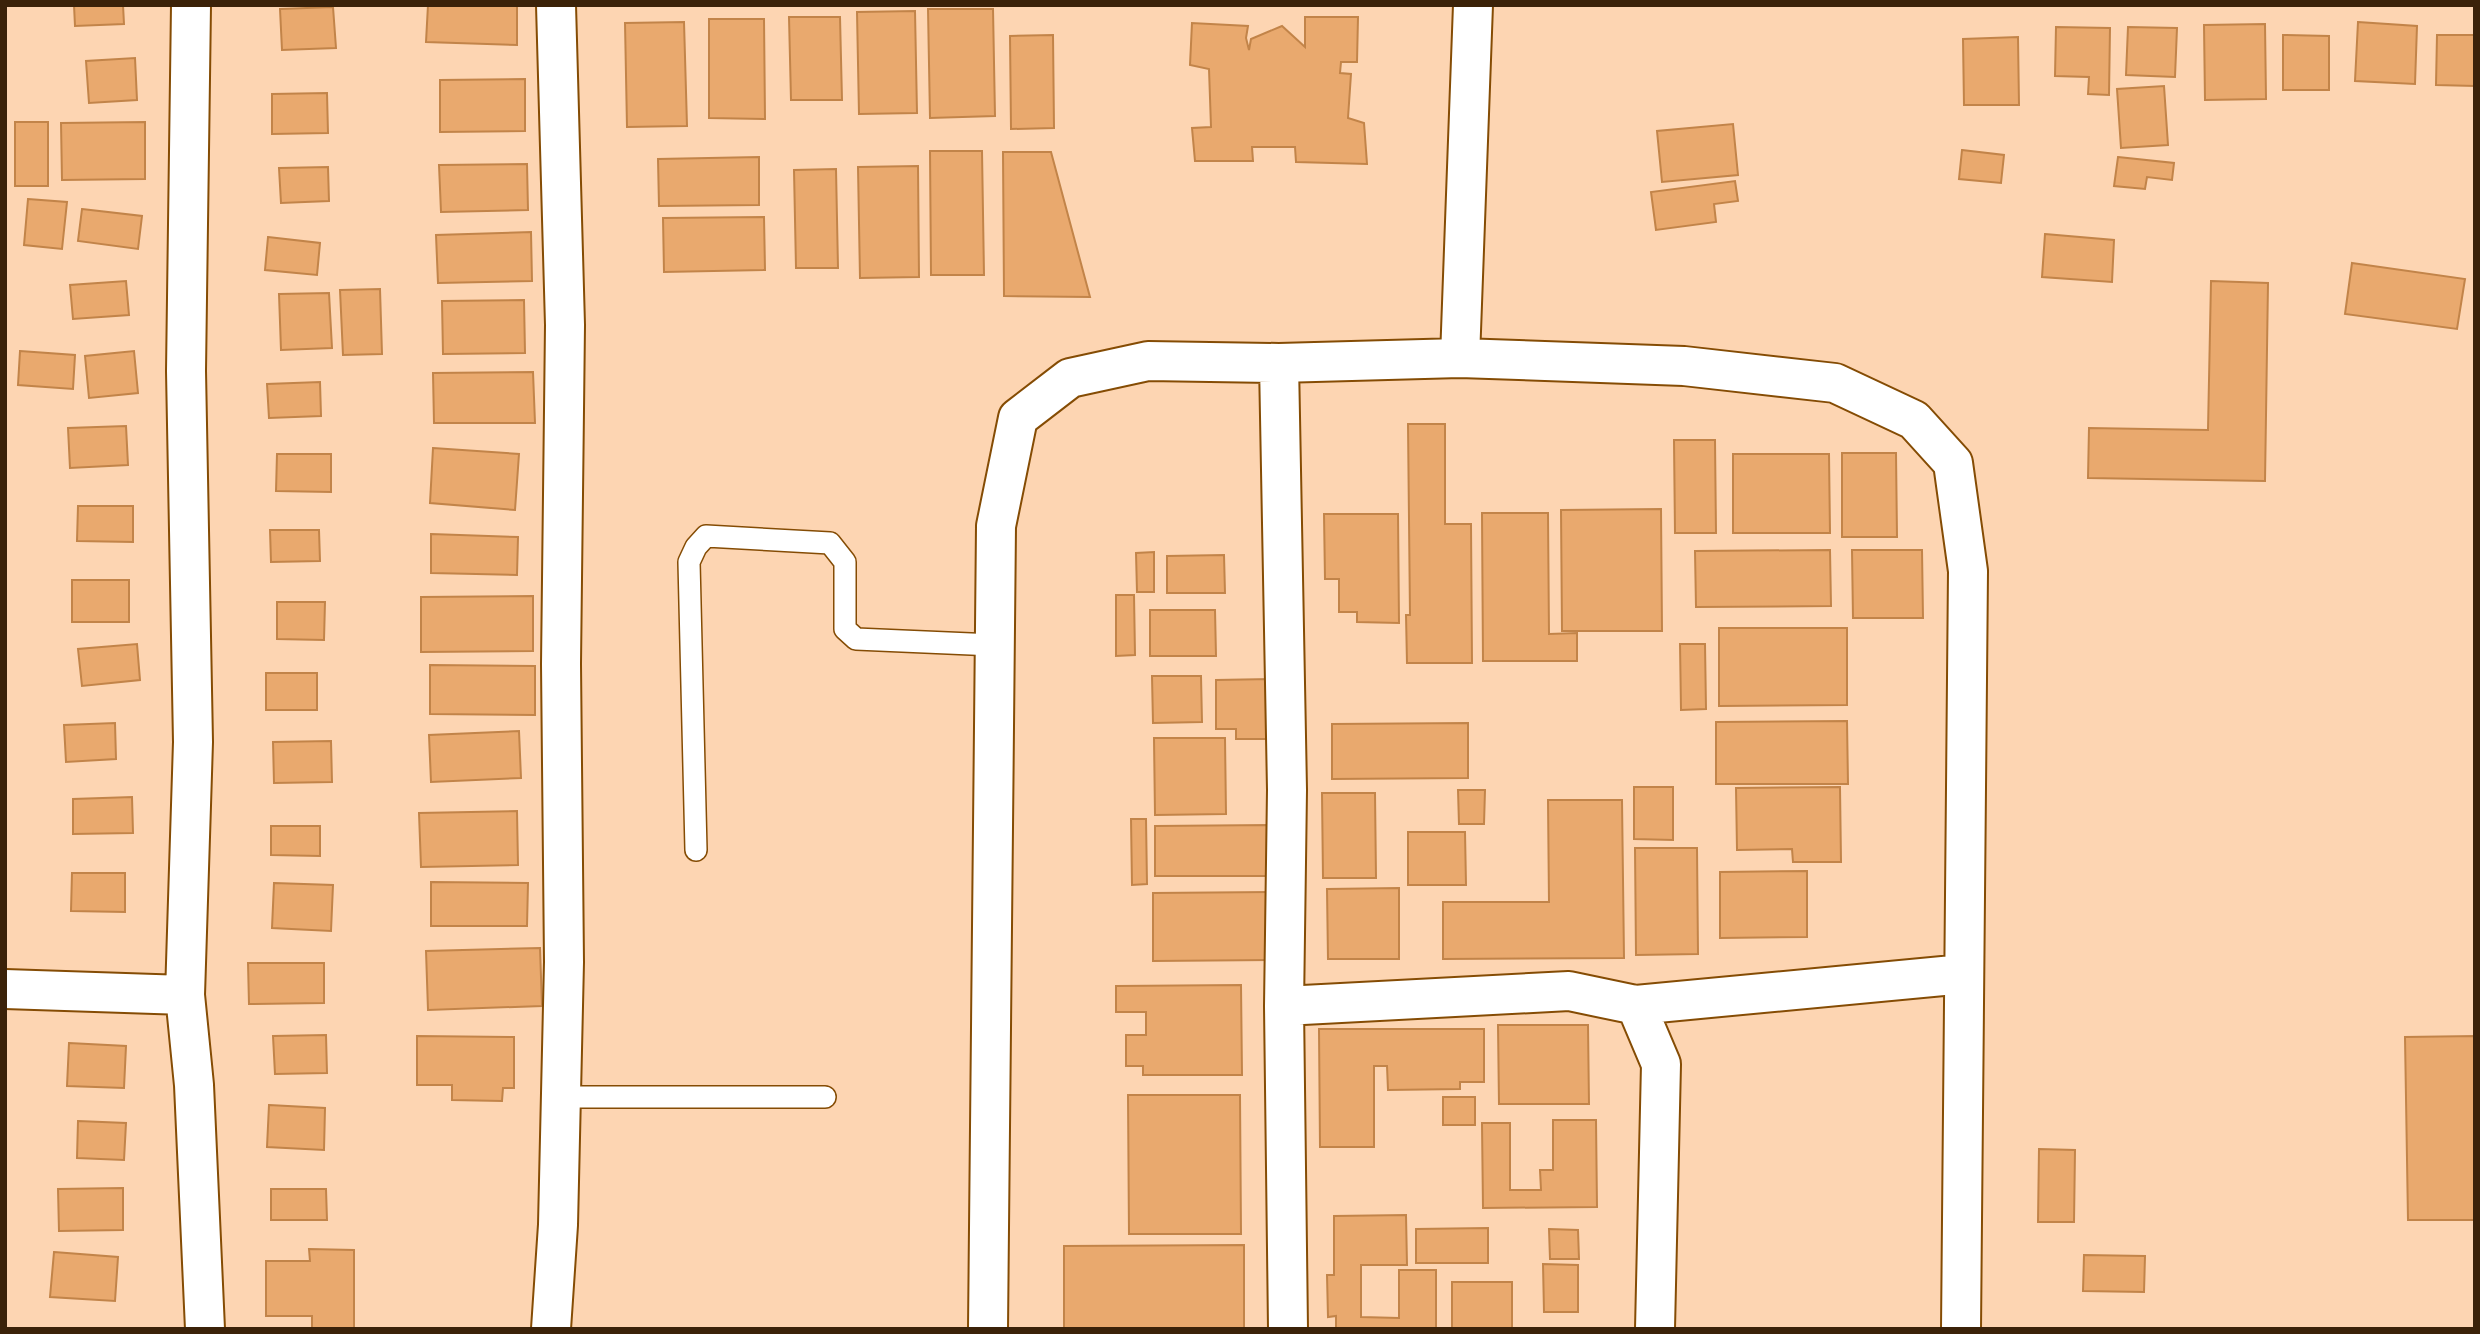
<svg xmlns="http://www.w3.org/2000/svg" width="2480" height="1334" viewBox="0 0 2480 1334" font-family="Arial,sans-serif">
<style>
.building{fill:#e9a96e;stroke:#c28449;stroke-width:2}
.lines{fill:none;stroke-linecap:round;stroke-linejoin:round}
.lane-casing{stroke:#854c04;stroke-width:24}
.street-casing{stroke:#854c04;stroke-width:42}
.lane{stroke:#fff;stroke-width:21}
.street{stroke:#fff;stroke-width:38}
</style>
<rect width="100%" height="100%" fill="#fdd5b2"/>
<!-- building -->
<path class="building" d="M 74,5 L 123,5 L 124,24 L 75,26 Z
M 428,5 L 517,5 L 517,45 L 426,42 Z
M 333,7 L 336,48 L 282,50 L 280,9 Z
M 928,9 L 993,9 L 995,116 L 930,118 Z
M 915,11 L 917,113 L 859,114 L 857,12 Z
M 789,17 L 840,17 L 842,100 L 791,100 Z
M 1305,17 L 1358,17 L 1357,62 L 1341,62 L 1340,73 L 1351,74 L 1348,118 L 1364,123 L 1367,164 L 1296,162 L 1295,147 L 1252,147 L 1253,161 L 1195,161 L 1192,128 L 1211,127 L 1209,69 L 1190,65 L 1192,23 L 1248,26 L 1246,38 L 1249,50 L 1251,39 L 1282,26 L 1305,47 Z
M 709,19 L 764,19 L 765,119 L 709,118 Z
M 684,22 L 687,126 L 627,127 L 625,23 Z
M 2358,22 L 2417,26 L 2415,84 L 2355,81 Z
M 2265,24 L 2266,99 L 2205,100 L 2204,25 Z
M 2056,27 L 2110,28 L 2109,95 L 2088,94 L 2089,77 L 2055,76 Z
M 2128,27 L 2177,28 L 2175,77 L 2126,75 Z
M 1053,35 L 1054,128 L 1011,129 L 1010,36 Z
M 2283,35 L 2329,36 L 2329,90 L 2283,90 Z
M 2437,35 L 2475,35 L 2475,86 L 2436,85 Z
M 2018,37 L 2019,105 L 1964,105 L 1963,39 Z
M 135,58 L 137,100 L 89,103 L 86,61 Z
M 525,79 L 525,131 L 440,132 L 440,80 Z
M 2164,86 L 2168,145 L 2121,148 L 2117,89 Z
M 327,93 L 328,133 L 272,134 L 272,94 Z
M 15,122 L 48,122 L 48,186 L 15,186 Z
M 145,122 L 145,179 L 62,180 L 61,123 Z
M 1733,124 L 1738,175 L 1662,182 L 1657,131 Z
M 1962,150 L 2004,155 L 2001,183 L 1959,179 Z
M 930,151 L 982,151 L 984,275 L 931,275 Z
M 1003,152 L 1051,152 L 1090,297 L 1004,296 Z
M 759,157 L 759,205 L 659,206 L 658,159 Z
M 2118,157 L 2174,163 L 2172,180 L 2147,177 L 2145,189 L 2114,186 Z
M 527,164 L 528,210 L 441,212 L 439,165 Z
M 918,166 L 919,277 L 860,278 L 858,167 Z
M 328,167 L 329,201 L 281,203 L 279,168 Z
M 836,169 L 838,268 L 796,268 L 794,170 Z
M 1735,181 L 1738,201 L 1714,204 L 1716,222 L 1656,230 L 1651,192 Z
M 28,199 L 67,202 L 62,249 L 24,245 Z
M 82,209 L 142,216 L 138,249 L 78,241 Z
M 764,217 L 765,270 L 664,272 L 663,218 Z
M 531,232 L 532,281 L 438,283 L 436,235 Z
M 2045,234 L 2114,240 L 2112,282 L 2042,277 Z
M 268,237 L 320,243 L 317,275 L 265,270 Z
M 2352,263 L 2465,279 L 2457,329 L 2345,314 Z
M 126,281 L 129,315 L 73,319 L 70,285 Z
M 2211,281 L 2268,283 L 2265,481 L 2088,478 L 2089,428 L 2208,430 Z
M 380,289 L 382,354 L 343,355 L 340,290 Z
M 329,293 L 332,348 L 281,350 L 279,294 Z
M 524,300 L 525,353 L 443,354 L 442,301 Z
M 20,351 L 75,355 L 73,389 L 18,385 Z
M 134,351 L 138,393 L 89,398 L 85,356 Z
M 533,372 L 535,423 L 434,423 L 433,373 Z
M 320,382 L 321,416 L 269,418 L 267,384 Z
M 1408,424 L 1445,424 L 1445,524 L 1471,524 L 1472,663 L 1407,663 L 1406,615 L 1410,615 Z
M 126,426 L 128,465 L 70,468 L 68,428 Z
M 1674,440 L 1715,440 L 1716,533 L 1675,533 Z
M 433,448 L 519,454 L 515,510 L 430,503 Z
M 1842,453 L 1896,453 L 1897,537 L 1842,537 Z
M 277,454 L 331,454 L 331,492 L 276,491 Z
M 1733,454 L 1829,454 L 1830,533 L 1733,533 Z
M 78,506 L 133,506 L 133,542 L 77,541 Z
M 1661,509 L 1662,631 L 1562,631 L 1561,510 Z
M 1482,513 L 1548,513 L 1549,634 L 1577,633 L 1577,661 L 1483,661 Z
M 1324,514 L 1398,514 L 1399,623 L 1357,622 L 1357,612 L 1339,612 L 1339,579 L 1325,579 Z
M 270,530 L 319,530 L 320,561 L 271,562 Z
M 431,534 L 518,537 L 517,575 L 431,573 Z
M 1830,550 L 1831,606 L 1696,607 L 1695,551 Z
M 1852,550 L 1922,550 L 1923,618 L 1853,618 Z
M 1154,552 L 1154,592 L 1137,592 L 1136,553 Z
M 1224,555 L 1225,593 L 1167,593 L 1167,556 Z
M 72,580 L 129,580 L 129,622 L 72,622 Z
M 1116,595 L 1134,595 L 1135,655 L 1116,656 Z
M 533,596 L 533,651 L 421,652 L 421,597 Z
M 277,602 L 325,602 L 324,640 L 277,639 Z
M 1150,610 L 1215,610 L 1216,656 L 1150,656 Z
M 1719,628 L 1847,628 L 1847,705 L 1719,706 Z
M 137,644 L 140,680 L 82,686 L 78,649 Z
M 1680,644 L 1705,644 L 1706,709 L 1681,710 Z
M 430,665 L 535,666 L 535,715 L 430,714 Z
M 266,673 L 317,673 L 317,710 L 266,710 Z
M 1152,676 L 1201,676 L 1202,722 L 1153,723 Z
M 1271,679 L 1272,739 L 1236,739 L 1236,729 L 1216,729 L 1216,680 Z
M 1847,721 L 1848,784 L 1716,784 L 1716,722 Z
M 115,723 L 116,759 L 66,762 L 64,725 Z
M 1468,723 L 1468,778 L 1332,779 L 1332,724 Z
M 519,731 L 521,778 L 431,782 L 429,735 Z
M 1154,738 L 1225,738 L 1226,814 L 1155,815 Z
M 331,741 L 332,782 L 274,783 L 273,742 Z
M 1634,787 L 1673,787 L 1673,840 L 1634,839 Z
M 1840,787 L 1841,862 L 1793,862 L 1792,849 L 1737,850 L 1736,788 Z
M 1458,790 L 1485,790 L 1484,824 L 1459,824 Z
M 1322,793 L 1375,793 L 1376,878 L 1323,878 Z
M 132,797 L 133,833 L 73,834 L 73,799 Z
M 1548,800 L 1622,800 L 1624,958 L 1443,959 L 1443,902 L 1549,902 Z
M 517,811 L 518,865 L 421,867 L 419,813 Z
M 1131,819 L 1146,819 L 1147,884 L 1132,885 Z
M 1270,825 L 1270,876 L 1155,876 L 1155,826 Z
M 271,826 L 320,826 L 320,856 L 271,855 Z
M 1408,832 L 1465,832 L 1466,885 L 1408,885 Z
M 1635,848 L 1697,848 L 1698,954 L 1636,955 Z
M 1807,871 L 1807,937 L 1720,938 L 1720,872 Z
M 72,873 L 125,873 L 125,912 L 71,911 Z
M 431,882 L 528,883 L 527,926 L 431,926 Z
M 274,883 L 333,885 L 331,931 L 272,928 Z
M 1399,888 L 1399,959 L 1328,959 L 1327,889 Z
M 1274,892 L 1274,960 L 1153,961 L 1153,893 Z
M 540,948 L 542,1006 L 428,1010 L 426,951 Z
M 248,963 L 324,963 L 324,1003 L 249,1004 Z
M 1241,985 L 1242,1075 L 1143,1075 L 1143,1066 L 1126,1066 L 1126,1035 L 1146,1035 L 1146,1012 L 1116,1012 L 1116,986 Z
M 1498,1025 L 1588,1025 L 1589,1104 L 1499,1104 Z
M 1319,1029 L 1484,1029 L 1484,1082 L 1460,1082 L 1460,1089 L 1388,1090 L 1387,1066 L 1374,1066 L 1374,1147 L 1320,1147 Z
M 326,1035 L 327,1073 L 275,1074 L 273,1036 Z
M 417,1036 L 514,1037 L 514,1088 L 503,1088 L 502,1101 L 452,1100 L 452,1085 L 417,1085 Z
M 2475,1036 L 2475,1220 L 2408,1220 L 2405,1037 Z
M 69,1043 L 126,1046 L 124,1088 L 67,1086 Z
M 1128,1095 L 1240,1095 L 1241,1234 L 1129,1234 Z
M 1443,1097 L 1475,1097 L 1475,1125 L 1443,1125 Z
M 269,1105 L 325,1108 L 324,1150 L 267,1147 Z
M 1553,1120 L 1596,1120 L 1597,1207 L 1483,1208 L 1482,1123 L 1510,1123 L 1510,1190 L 1541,1190 L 1540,1170 L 1553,1170 Z
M 78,1121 L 126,1123 L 124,1160 L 77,1158 Z
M 2039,1149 L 2075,1150 L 2074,1222 L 2038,1222 Z
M 123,1188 L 123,1230 L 59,1231 L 58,1189 Z
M 271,1189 L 326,1189 L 327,1220 L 271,1220 Z
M 1406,1215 L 1407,1265 L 1361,1265 L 1361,1317 L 1399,1318 L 1399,1270 L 1436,1270 L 1436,1329 L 1336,1329 L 1336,1316 L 1328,1317 L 1327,1275 L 1334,1275 L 1334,1216 Z
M 1488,1228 L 1488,1263 L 1416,1263 L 1416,1229 Z
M 1549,1229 L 1578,1230 L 1579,1259 L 1550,1259 Z
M 1244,1245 L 1244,1329 L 1064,1329 L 1064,1246 Z
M 309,1249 L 354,1250 L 354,1329 L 312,1329 L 312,1316 L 266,1316 L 266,1261 L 310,1261 Z
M 54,1252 L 118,1257 L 115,1301 L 50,1297 Z
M 2084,1255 L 2145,1256 L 2144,1292 L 2083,1291 Z
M 1543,1264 L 1578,1265 L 1578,1312 L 1544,1312 Z
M 1452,1282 L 1512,1282 L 1512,1328 L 1452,1329 Z"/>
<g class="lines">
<!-- lane casing -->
<g class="lane-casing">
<path id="lane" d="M 696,850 L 689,562 L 696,547 L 706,536 L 830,543 L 845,562 L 845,629 L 856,639 L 994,645
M 561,1097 L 825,1097"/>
</g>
<!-- street casing -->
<g class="street-casing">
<path id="street" d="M 191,5 L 186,371 L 193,742 L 185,995 L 194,1085 L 205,1329
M 1460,358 L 1473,5
M 1279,363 L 1287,790 L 1284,1006 L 1288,1329
M 5,989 L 185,995
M 1636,1005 L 1964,974
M 1284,1006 L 1569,991 L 1636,1005 L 1661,1064 L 1655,1329
M 551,1329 L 558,1225 L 564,962 L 561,664 L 565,325 L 556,5
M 988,1329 L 996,526 L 1018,418 L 1070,378 L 1148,361 L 1279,363 L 1460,358 L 1684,366 L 1835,383 L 1914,420 L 1953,463 L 1968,571 L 1961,1329"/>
</g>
<!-- lane -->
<use href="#lane" class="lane"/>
<!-- street -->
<use href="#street" class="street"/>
</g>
<!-- border -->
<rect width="2480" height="1334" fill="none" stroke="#3b2209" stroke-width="14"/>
</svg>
